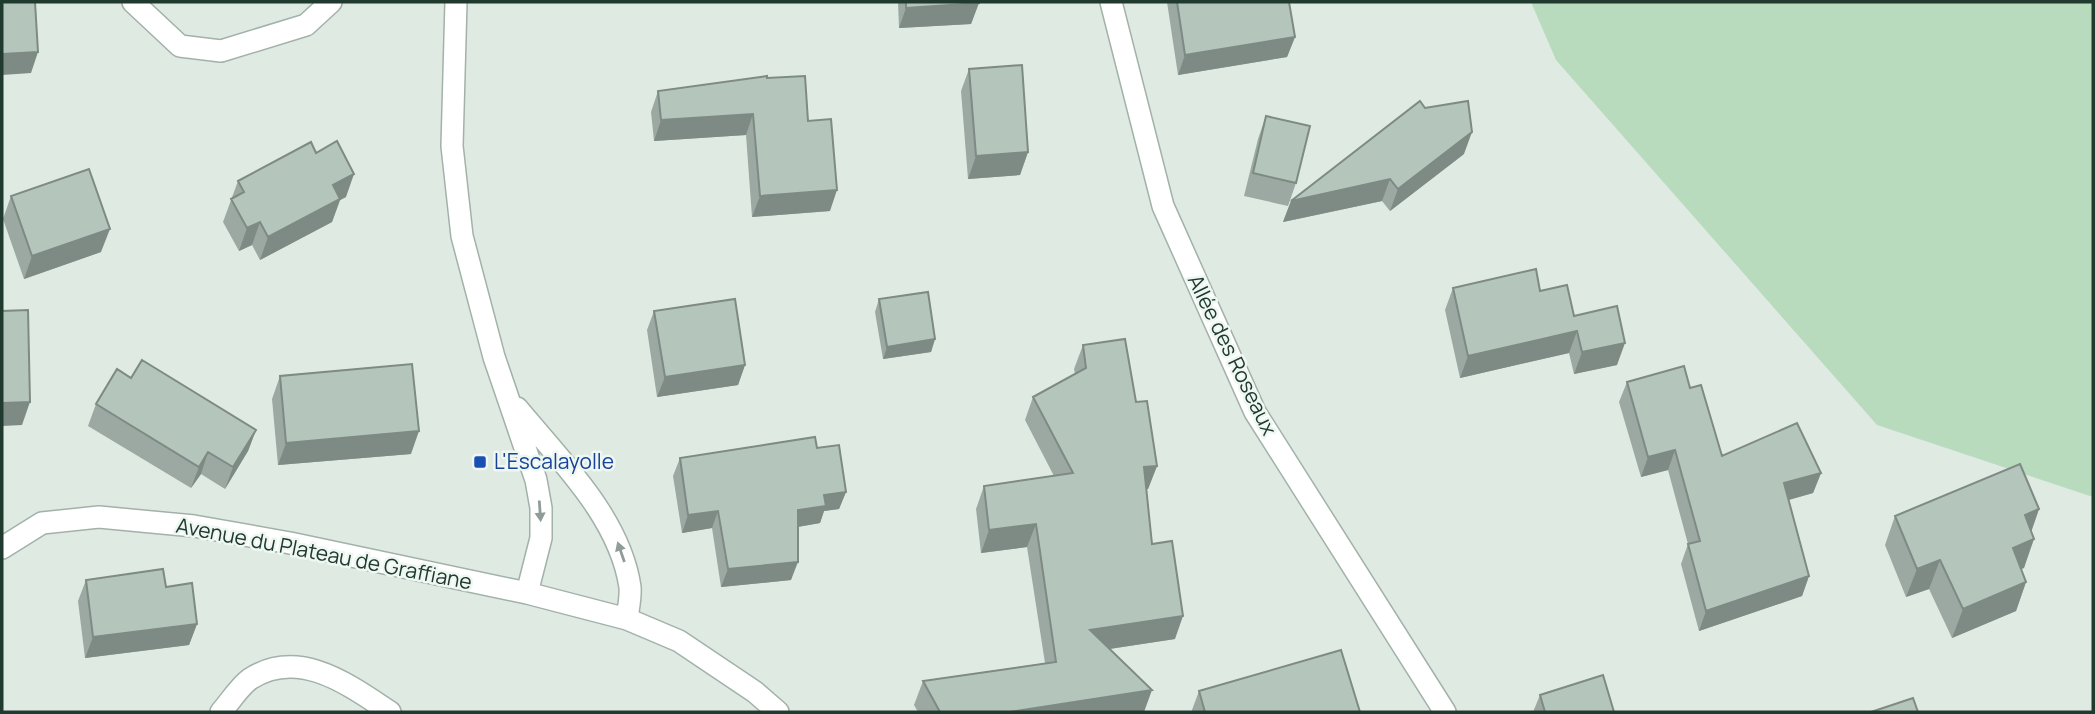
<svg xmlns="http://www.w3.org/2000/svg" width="2095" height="714" viewBox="0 0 2095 714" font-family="Manrope,sans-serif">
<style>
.green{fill:#b7dbbc}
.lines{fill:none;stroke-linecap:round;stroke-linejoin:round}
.minor-casing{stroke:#a2b2a9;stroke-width:24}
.minor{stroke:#fff;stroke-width:21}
.wall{fill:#9ba9a2}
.shaded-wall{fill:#7e8a84}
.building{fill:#b4c5bc;stroke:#7e8a84;stroke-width:2}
.oneway{fill:#909c97}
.transit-dot{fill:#1a4fb4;stroke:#eff7f2;stroke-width:2.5}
.labels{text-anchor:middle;stroke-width:5;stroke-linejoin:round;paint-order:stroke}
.street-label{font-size:21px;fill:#203a2f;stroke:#eff7f2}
.transit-label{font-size:21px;fill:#164399;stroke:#eff7f2;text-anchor:start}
</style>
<rect width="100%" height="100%" fill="#dfeae3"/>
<!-- green -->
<path class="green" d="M 1531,2 L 2093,2 L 2093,497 L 1877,425 L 1556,60 Z"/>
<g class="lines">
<!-- minor casing -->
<g class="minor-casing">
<path id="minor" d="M 133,2 L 180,46 L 221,51 L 306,25 L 331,2
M 456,2 L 452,146 L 462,236 L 494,357 L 536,480 L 541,508 L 541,538 L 527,593
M 1111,2 L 1163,206 L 1255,412 L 1445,712
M 517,408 C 560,460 620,518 630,587 C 631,597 628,609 627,619
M 2,548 L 42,523 L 99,517 L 194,526 L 290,543 L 527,593 L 627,619 L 679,641 L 755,692 L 778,712
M 221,712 C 230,702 239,687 250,679 C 299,647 349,685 390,712"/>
</g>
<!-- minor -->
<use href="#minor" class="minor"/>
</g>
<!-- wall -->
<path class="wall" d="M 898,2 L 979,2 L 971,24 L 899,28 Z
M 1167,2 L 1289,2 L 1295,37 L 1287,57 L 1178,75 Z
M 969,69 L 1028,152 L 1020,175 L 968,179 L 961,91 Z
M 767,78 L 808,121 L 830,211 L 752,217 L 746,135 L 654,141 L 651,112 L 658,91 Z
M 1266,116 L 1296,183 L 1288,206 L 1244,196 L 1258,139 Z
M 316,153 L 346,197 L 340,200 L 332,222 L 260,260 L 252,245 L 239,251 L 223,222 L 238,181 Z
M 1464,154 L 1390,211 L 1382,201 L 1283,222 L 1291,201 Z
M 11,196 L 101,252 L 24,279 L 3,219 Z
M 1453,288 L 1540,291 L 1574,316 L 1617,365 L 1574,374 L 1569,353 L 1460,378 L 1445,310 Z
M 879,299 L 935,339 L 931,352 L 883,359 L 875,312 Z
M 654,311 L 745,365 L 738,385 L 657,397 L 647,330 Z
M 1083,345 L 1136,402 L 1157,466 L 1148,489 L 1146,489 L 1152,544 L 1175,639 L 1110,649 L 1144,712 L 918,712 L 914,705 L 923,681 L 1045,663 L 1027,547 L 981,553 L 976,509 L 984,486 L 1054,476 L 1025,420 L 1033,397 L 1075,374 L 1074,369 Z
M 280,376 L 411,454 L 278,465 L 272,399 Z
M 131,378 L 256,430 L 248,451 L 225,489 L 201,474 L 191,488 L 88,426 L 96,404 Z
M 1627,382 L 1690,388 L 1722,456 L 1821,473 L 1813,493 L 1789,500 L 1809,576 L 1802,596 L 1699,631 L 1681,564 L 1688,544 L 1668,470 L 1641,477 L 1619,402 Z
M 817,448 L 846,492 L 839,509 L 824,511 L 820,523 L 798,527 L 791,580 L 721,587 L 712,528 L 682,533 L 673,476 L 680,458 Z
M 2039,509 L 2031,532 L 2024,568 L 2021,569 L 2026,582 L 2016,611 L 1952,638 L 1929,589 L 1906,597 L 1885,545 L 1895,516 Z
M 86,580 L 166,587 L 197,624 L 189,645 L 85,658 L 78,601 Z
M 1199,691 L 1360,712 L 1192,712 L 1192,710 Z
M 1540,695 L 1614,712 L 1533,712 Z"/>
<!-- shaded-wall -->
<path class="shaded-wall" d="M 979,3 L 971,24 L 899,28 L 906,8 Z
M 1295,37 L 1287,57 L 1178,75 L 1185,55 Z
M 38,52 L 31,73 L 2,75 L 2,54 Z
M 753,114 L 746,135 L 654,141 L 661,120 Z
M 1472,132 L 1464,154 L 1390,211 L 1398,189 Z
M 1028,152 L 1020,175 L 968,179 L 976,156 Z
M 354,174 L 346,197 L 340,200 L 332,222 L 260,260 L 268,237 L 333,185 Z
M 1390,179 L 1382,201 L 1283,222 L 1291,201 Z
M 837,190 L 830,211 L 752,217 L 760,196 Z
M 260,222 L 252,245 L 239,251 L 247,228 Z
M 110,229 L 101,252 L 24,279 L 32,256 Z
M 1577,331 L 1569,353 L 1460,378 L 1468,356 Z
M 935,339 L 931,352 L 883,359 L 887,347 Z
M 1625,343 L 1617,365 L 1574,374 L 1582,352 Z
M 745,365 L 738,385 L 657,397 L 665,377 Z
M 30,402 L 22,425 L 2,426 L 2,403 Z
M 256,430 L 248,451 L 225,489 L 233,467 Z
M 419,431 L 411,454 L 278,465 L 286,443 Z
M 1675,450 L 1668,470 L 1641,477 L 1648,457 Z
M 208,452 L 201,474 L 191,488 L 199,467 Z
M 1157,466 L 1148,489 L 1135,490 L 1144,467 Z
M 1821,473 L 1813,493 L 1777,503 L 1784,483 Z
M 846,492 L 839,509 L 824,511 L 820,523 L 791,528 L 798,510 L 824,495 Z
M 2039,509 L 2029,538 L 2025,515 Z
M 718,511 L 712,528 L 682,533 L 688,515 Z
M 1036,524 L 1027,547 L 981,553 L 989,530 Z
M 2034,539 L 2024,568 L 2002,576 L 2013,548 Z
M 1940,560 L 1929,589 L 1906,597 L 1917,569 Z
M 798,562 L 791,580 L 721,587 L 728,569 Z
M 1809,576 L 1802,596 L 1699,631 L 1706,611 Z
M 2026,582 L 2016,611 L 1952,638 L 1963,609 Z
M 1183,616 L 1175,639 L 1082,653 L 1090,630 Z
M 197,624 L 189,645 L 85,658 L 93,637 Z
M 1152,690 L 1144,712 L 1010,712 Z"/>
<!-- building -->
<path class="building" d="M 2,2 L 35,2 L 38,52 L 2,54 Z
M 906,2 L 979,2 L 979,3 L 906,8 Z
M 1177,2 L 1289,2 L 1295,37 L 1185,55 Z
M 1022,65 L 1028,152 L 976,156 L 969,69 Z
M 767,76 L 767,78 L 805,76 L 808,121 L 831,119 L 837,190 L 760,196 L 753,114 L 661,120 L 658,91 Z
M 1420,101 L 1425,108 L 1468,101 L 1472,132 L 1398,189 L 1390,179 L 1291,201 Z
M 1266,116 L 1310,126 L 1296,183 L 1253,173 Z
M 337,141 L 354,174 L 333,185 L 340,199 L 268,237 L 260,222 L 247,228 L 231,199 L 244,192 L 238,181 L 311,142 L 316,153 Z
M 89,169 L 110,229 L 32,256 L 11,196 Z
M 1536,269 L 1540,291 L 1567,285 L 1574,316 L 1617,306 L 1625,343 L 1582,352 L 1577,331 L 1468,356 L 1453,288 Z
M 928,292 L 935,339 L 887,347 L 879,299 Z
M 735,299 L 745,365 L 665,377 L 654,311 Z
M 28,310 L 30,402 L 2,403 L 2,311 Z
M 1125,339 L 1136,402 L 1147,401 L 1157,466 L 1144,467 L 1152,544 L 1172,541 L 1183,616 L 1090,630 L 1152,690 L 1010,712 L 940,712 L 923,681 L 1056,662 L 1036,524 L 989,530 L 984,486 L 1073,473 L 1033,397 L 1086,368 L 1083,345 Z
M 142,360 L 256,430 L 233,467 L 208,452 L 199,467 L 96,404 L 117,369 L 131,378 Z
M 412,364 L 419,431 L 286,443 L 280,376 Z
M 1684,366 L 1690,388 L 1701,385 L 1722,456 L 1797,423 L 1821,473 L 1784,483 L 1809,576 L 1706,611 L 1688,544 L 1700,541 L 1675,450 L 1648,457 L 1627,382 Z
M 815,437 L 817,448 L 839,445 L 846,492 L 824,495 L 826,506 L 798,510 L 798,562 L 728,569 L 718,511 L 688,515 L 680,458 Z
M 2020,464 L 2039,509 L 2025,515 L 2034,539 L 2013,548 L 2026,582 L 1963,609 L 1940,560 L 1917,569 L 1895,516 Z
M 163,569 L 166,587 L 192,583 L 197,624 L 93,637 L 86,580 Z
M 1341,650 L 1360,712 L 1205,712 L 1199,691 Z
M 1603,675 L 1614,712 L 1545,712 L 1540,695 Z
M 1913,698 L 1918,712 L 1871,712 Z"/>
<!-- one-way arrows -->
<defs><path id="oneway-solid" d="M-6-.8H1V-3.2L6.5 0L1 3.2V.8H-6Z" transform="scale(1.75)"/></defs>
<g class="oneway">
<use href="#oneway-solid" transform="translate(540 511) rotate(86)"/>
<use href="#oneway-solid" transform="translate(621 552) rotate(-109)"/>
</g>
<!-- markers -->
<rect class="transit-dot" x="473" y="455" width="14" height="14" rx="3.5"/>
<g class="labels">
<!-- street labels -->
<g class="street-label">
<text transform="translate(1232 355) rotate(64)" y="7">Allée des Roseaux</text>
<text transform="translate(324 554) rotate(11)" y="7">Avenue du Plateau de Graffiane</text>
</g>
<!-- transit labels -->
<g class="transit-label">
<text x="494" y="469">L'Escalayolle</text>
</g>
</g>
<!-- border -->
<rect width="2095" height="714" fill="none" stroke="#203a2f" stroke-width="7"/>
</svg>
